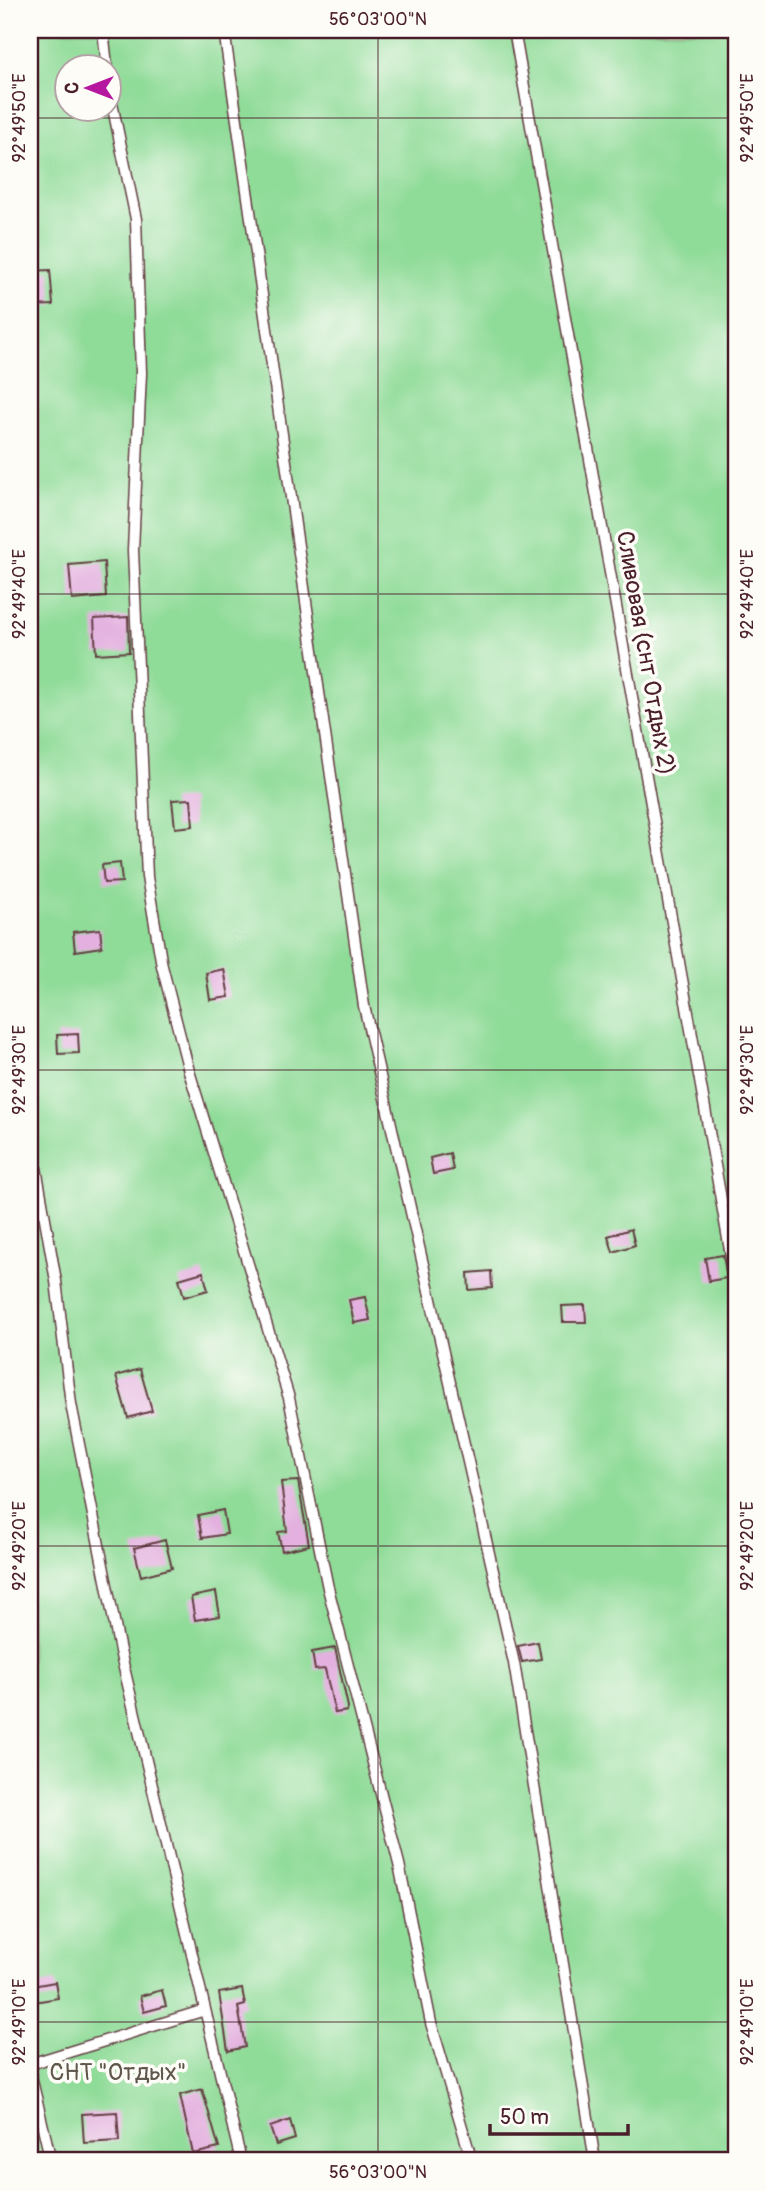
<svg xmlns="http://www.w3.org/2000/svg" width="766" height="2191" viewBox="0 0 766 2191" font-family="Pangolin,sans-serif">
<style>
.green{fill:#8fdb98;stroke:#6c7d62;stroke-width:2;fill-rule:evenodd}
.building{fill:#e3b0df}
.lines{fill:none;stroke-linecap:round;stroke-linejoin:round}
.service-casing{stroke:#633d42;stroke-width:13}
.service{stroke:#fff;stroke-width:10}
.ticks{fill:none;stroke:#4a1f2b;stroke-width:2;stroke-opacity:0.45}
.labels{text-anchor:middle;stroke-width:7;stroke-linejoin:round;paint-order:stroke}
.street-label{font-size:24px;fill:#4a1f2b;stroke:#fdfcf7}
.park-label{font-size:24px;fill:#5f574c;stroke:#fdfcf7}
.neatline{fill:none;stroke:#4a1f2b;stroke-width:2.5}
.ticks-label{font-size:18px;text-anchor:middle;fill:#4a1f2b}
</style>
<rect width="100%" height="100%" fill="#fdfcf7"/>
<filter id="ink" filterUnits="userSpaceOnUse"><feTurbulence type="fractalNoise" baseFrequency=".0143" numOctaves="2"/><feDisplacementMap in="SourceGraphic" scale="14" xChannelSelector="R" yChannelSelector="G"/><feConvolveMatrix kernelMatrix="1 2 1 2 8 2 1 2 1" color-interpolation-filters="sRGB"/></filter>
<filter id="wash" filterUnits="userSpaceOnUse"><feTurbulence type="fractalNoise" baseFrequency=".00686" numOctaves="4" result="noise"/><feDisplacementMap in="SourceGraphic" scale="28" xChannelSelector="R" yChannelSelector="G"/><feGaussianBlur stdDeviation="1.57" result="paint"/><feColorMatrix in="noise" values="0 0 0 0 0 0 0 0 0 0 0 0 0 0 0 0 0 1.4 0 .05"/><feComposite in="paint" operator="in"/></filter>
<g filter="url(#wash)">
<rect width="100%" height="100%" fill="#efe4c6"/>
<!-- green -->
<path class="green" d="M 30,30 L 736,30 L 736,2161 L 30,2161 ZM 66,66 L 108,66 L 108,108 L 66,108 Z"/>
<g id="blocks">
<!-- building -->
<path class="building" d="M 50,270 L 53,305 L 30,306 L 30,271 Z
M 104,562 L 106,597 L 72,600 L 69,565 Z
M 128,617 L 129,652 L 96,654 L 94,619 Z
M 191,799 L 193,826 L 175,828 L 172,800 Z
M 120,863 L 122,882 L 104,883 L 102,865 Z
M 100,929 L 102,947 L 75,951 L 73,932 Z
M 224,969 L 229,997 L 210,1000 L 206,973 Z
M 78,1034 L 79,1053 L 58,1054 L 57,1035 Z
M 450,1153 L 453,1170 L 433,1174 L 430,1158 Z
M 631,1229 L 635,1245 L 613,1252 L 608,1236 Z
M 723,1255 L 727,1278 L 709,1281 L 705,1258 Z
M 491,1271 L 492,1288 L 469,1290 L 468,1273 Z
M 203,1272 L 208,1290 L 184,1297 L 179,1279 Z
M 365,1297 L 370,1320 L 354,1323 L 349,1300 Z
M 585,1305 L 586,1322 L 563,1322 L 562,1306 Z
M 140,1369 L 152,1411 L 128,1418 L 116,1376 Z
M 298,1481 L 309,1545 L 282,1551 L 278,1532 L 287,1531 L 281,1482 Z
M 223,1510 L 227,1534 L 202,1538 L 198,1515 Z
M 165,1540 L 172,1568 L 141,1576 L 134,1548 Z
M 216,1592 L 220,1616 L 195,1620 L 191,1597 Z
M 538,1642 L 541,1659 L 522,1662 L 518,1646 Z
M 335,1648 L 348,1707 L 347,1711 L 335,1713 L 325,1669 L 315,1670 L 312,1652 Z
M 55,1982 L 58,1998 L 34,2002 L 32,1986 Z
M 242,1989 L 245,2005 L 238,2007 L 245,2047 L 228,2051 L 219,1993 Z
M 162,1990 L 166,2006 L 144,2012 L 140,1996 Z
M 202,2089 L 219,2148 L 193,2154 L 180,2095 Z
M 117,2112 L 119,2141 L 84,2143 L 82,2114 Z
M 290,2120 L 295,2139 L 276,2145 L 270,2127 Z"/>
</g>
</g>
<g filter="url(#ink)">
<use href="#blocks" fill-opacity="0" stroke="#633d42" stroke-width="2"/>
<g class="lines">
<!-- service casing -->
<g class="service-casing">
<path id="service" d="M 103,30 L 107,66
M 224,30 L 364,1006 L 514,1663 L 595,2161
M 514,30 L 736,1284
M 108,84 L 136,219 L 141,373 L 133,550 L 147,877 L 162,966 L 189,1071 L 289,1398 L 328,1588 L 399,1864 L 431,2023 L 472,2161
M 30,1134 L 56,1281 L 71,1404 L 120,1651 L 241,2161
M 30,2064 L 205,2010
M 30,2072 L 51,2161"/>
</g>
<!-- service -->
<use href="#service" class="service"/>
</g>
</g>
<!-- ticks -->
<path class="ticks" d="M 378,30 L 378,2161M 30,118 L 736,118M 30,594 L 736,594M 30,1070 L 736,1070M 30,1546 L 736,1546M 30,2022 L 736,2022"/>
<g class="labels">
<!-- street labels -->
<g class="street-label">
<text transform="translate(646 653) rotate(80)" y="8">Сливовая (снт Отдых 2)</text>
</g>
<!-- park labels -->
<g class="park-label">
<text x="118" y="2080">СНТ "Отдых"</text>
</g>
</g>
<!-- margin -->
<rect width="766" height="2191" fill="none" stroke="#fdfcf7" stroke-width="77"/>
<!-- north arrow -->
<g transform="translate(88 88) rotate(270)"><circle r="33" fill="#fdfcf7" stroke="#b5a4a5" stroke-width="2"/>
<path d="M0-5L12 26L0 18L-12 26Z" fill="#b5179e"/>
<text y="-10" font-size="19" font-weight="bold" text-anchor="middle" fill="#4a1f2b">С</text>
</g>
<!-- scale -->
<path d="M490 2124v10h138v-10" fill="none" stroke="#4a1f2b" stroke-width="3.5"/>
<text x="500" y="2124" font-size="21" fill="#4a1f2b" stroke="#fdfcf7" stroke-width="5" paint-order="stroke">50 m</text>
<rect x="38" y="38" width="690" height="2114" class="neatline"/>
<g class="ticks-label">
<text x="378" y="25">56°03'00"N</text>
<text transform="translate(747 118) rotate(-90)" y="6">92°49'50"E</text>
<text transform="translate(19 118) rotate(-90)" y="6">92°49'50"E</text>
<text transform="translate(747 594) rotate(-90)" y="6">92°49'40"E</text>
<text transform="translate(19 594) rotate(-90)" y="6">92°49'40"E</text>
<text transform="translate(747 1070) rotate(-90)" y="6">92°49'30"E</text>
<text transform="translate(19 1070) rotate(-90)" y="6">92°49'30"E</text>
<text transform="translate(19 1546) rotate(-90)" y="6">92°49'20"E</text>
<text transform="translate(747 1546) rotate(-90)" y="6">92°49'20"E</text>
<text transform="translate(19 2022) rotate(-90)" y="6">92°49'10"E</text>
<text transform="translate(747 2022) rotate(-90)" y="6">92°49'10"E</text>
<text x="378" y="2178">56°03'00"N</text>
</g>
</svg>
